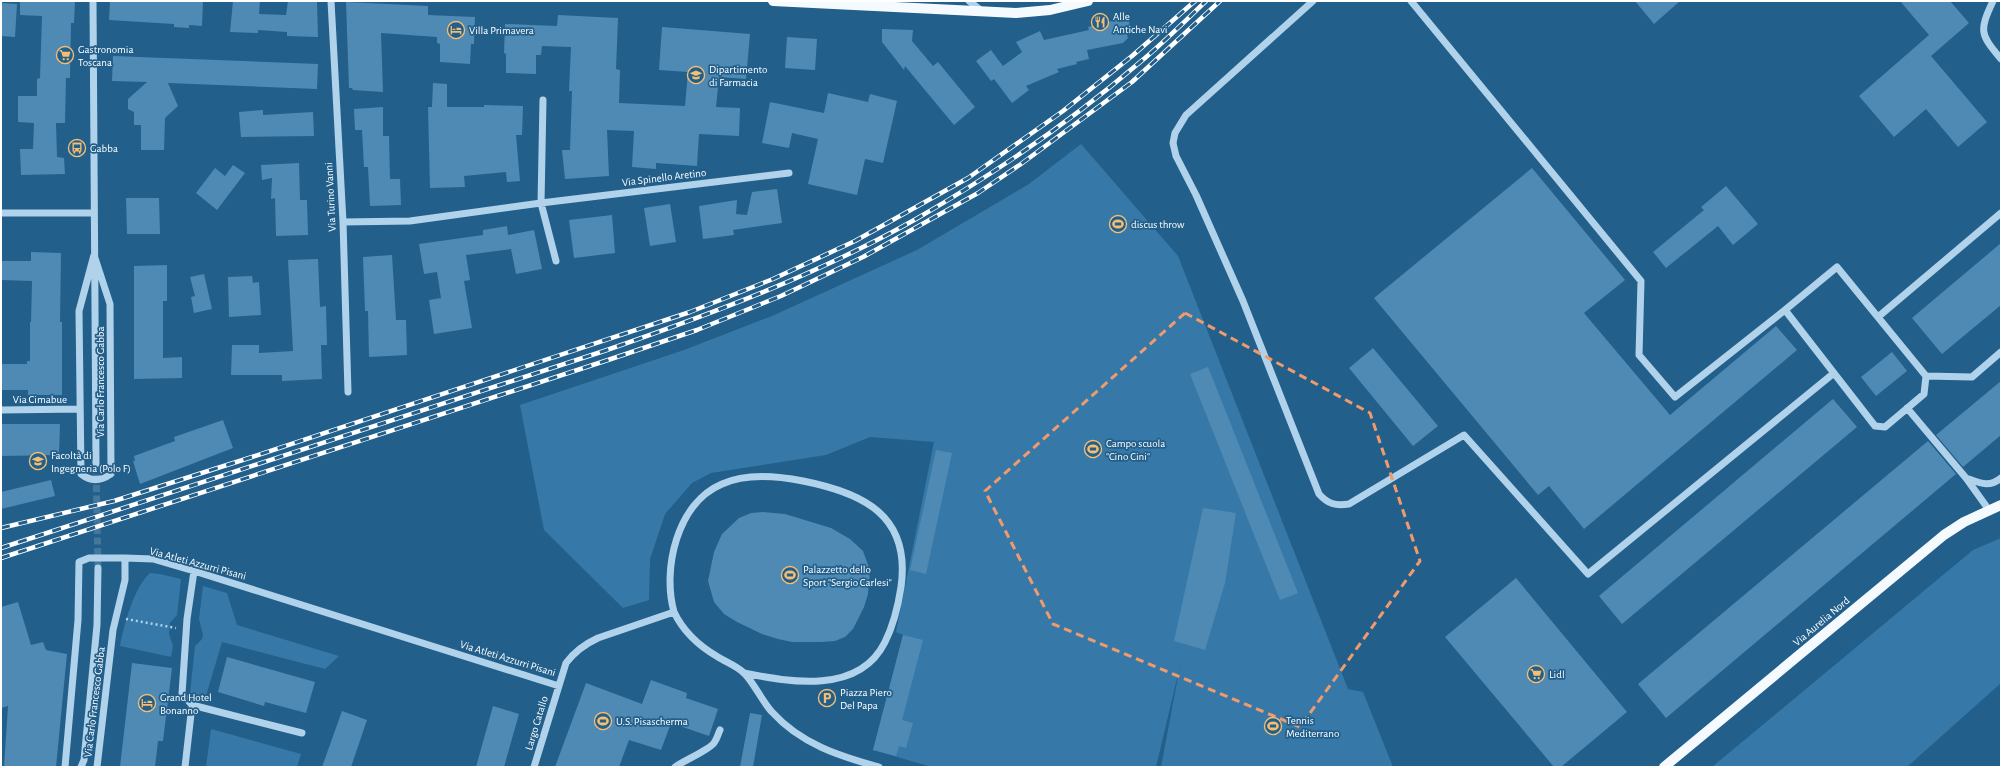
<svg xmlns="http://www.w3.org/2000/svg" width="2002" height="768" viewBox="0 0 2002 768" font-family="'Alegreya Sans',sans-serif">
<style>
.green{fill:#3679a8}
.building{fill:#4f8ab4}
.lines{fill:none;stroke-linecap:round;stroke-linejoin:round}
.minor-tunnel{stroke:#43779c;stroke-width:7;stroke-dasharray:7 3.5;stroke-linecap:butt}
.path{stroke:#b0d3eb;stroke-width:2.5;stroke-dasharray:2 3;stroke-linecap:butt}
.minor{stroke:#b0d3eb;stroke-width:7}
.major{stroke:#f4fafe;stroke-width:10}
.rail-casing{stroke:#fff;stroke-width:4.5}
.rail{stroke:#225f8b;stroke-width:3;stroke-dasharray:9;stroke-linecap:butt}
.marked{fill:none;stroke:#f19b6d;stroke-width:3;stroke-dasharray:8 5;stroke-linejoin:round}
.labels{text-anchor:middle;stroke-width:3.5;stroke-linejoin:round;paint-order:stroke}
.poi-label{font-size:11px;fill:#fff;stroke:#225f8b;text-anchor:start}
.street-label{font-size:11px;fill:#fff;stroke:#225f8b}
</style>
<rect width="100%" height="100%" fill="#225f8b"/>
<!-- green -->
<path class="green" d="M 1081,144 L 1178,256 L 1348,689 L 1363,692 L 1393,767 L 1161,767 L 1180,666 L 1156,767 L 932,767 L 873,750 L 903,635 L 896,632 L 934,442 L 870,437 L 826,455 L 711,473 L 692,483 L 665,514 L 650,559 L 649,600 L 623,608 L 544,530 L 520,405 L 684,350 L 772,316 L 917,250 L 1029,184 Z
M 2001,538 L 2001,683 L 1907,767 L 1712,767 L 1973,550 Z
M 150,573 L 160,574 L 181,579 L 177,615 L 170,623 L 169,634 L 173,646 L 171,657 L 120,646 C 124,625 134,587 150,573 Z
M 203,586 L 227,593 L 237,625 L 339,656 L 325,669 L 222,642 L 205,699 L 190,693 L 195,646 L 202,639 L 203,635 L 199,619 Z
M 211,729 L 301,754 L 297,767 L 206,767 Z"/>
<!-- building -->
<path class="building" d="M 20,1 L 75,1 L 74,23 L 71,23 L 70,78 L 66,78 L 65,123 L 56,123 L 57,157 L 64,158 L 65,174 L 21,175 L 20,149 L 33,149 L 34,123 L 18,122 L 18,96 L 37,96 L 37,79 L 40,78 L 42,16 L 20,15 Z
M 110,1 L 203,1 L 202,26 L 189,25 L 189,28 L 174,27 L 174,24 L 109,20 Z
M 233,1 L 260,1 L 259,14 L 286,15 L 288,1 L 317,1 L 318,37 L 287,36 L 287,32 L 258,30 L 258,33 L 230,32 Z
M 1635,1 L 1680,1 L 1654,24 Z
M 1900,1 L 1950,1 L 1969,23 L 1931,56 L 1987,122 L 1958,147 L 1926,109 L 1894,137 L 1859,96 L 1929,35 Z
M 346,2 L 428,6 L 428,15 L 475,17 L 474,44 L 471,44 L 470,64 L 440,62 L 440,44 L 437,43 L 437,37 L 381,33 L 383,92 L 353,90 L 352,88 L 349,88 Z
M 1,3 L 17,4 L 15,37 L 1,36 Z
M 558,15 L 618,18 L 616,69 L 620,70 L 619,103 L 685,106 L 688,72 L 659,70 L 662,27 L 750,34 L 746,79 L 719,77 L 716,107 L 740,108 L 739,136 L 699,134 L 697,166 L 656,163 L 656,169 L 632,167 L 634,131 L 607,130 L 609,176 L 565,179 L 562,150 L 570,150 L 572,91 L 569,91 L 571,47 L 542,46 L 541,55 L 536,55 L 536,74 L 506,73 L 506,54 L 504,53 L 505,24 L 557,26 Z
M 1128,17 L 1131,30 L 1126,31 L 1128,38 L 1123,43 L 1087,50 L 1089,59 L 1076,62 L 1077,64 L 1057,69 L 1059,72 L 1026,86 L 1029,90 L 1012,103 L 994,79 L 991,81 L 976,61 L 991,50 L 1003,66 L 1022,52 L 1016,42 L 1040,31 L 1044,40 L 1089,30 L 1088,27 Z
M 882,29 L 913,30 L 912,41 L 933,66 L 938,62 L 975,107 L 954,125 L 905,66 L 904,70 L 882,42 Z
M 787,37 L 817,39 L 815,70 L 785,68 Z
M 113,56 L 318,64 L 317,89 L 168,83 L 178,106 L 165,118 L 164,150 L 141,150 L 141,125 L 134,125 L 134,112 L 128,109 L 128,99 L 147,82 L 112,81 Z
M 433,83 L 447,84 L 447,107 L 484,107 L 484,105 L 523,106 L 522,135 L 516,135 L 520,181 L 507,182 L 506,172 L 464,176 L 465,187 L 430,188 L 428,107 L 432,107 Z
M 828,93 L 868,102 L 870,94 L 897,101 L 883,163 L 865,159 L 857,195 L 808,184 L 818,139 L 792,133 L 789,148 L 762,143 L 770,102 L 824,113 Z
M 383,107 L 383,136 L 389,136 L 390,179 L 400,179 L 401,205 L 370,206 L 368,167 L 364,167 L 362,130 L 355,130 L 354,109 Z
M 263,110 L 263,115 L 313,112 L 314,136 L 241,137 L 239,112 Z
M 299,163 L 300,200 L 307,200 L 308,235 L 276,236 L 275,198 L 271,199 L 272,178 L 262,180 L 261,165 Z
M 233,165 L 245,173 L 217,210 L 196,193 L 215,168 L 225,176 Z
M 1532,168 L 1625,280 L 1584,313 L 1670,415 L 1776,326 L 1797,350 L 1584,529 L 1549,486 L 1538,495 L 1374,298 Z
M 1726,186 L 1758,224 L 1733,245 L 1718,226 L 1666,268 L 1653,252 L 1704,210 L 1701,207 Z
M 777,189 L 782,223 L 733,230 L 734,235 L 703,239 L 699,206 L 737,200 L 736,214 L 747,215 L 752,192 Z
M 126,198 L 159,198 L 160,234 L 127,234 Z
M 670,204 L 676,242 L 650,246 L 644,208 Z
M 612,215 L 615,253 L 574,258 L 569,220 Z
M 507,226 L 508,235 L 534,230 L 542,269 L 516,274 L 511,249 L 466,255 L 470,280 L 464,281 L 472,328 L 434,334 L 429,300 L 441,298 L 437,272 L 424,274 L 419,244 L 483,235 L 483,230 Z
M 2001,243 L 2001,305 L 1942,354 L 1912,318 Z
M 31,252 L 61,253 L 60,322 L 62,322 L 62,395 L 28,395 L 28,390 L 1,390 L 1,364 L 27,364 L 27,361 L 30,361 L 30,322 L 31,322 L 32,281 L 1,280 L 1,261 L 31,261 Z
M 392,255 L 396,320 L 406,320 L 407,355 L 369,357 L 368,311 L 365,311 L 363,257 Z
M 318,259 L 320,307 L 326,306 L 327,345 L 321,345 L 322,379 L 282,381 L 282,375 L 231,375 L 232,345 L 259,345 L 259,353 L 293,351 L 288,260 Z
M 167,265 L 167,301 L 163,301 L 163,358 L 182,357 L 182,378 L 134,379 L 134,266 Z
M 204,274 L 212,309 L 194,313 L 191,297 L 195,296 L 190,277 Z
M 252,276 L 253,283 L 259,282 L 261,315 L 229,317 L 228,277 Z
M 1373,348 L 1438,426 L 1413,446 L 1349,368 Z
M 1892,352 L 1907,371 L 1876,396 L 1861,377 Z
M 1208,367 L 1298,593 L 1280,600 L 1190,374 Z
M 2001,381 L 2001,435 L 1963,467 L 1936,435 Z
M 1833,399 L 1857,427 L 1622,624 L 1599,596 Z
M 223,420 L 233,448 L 140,484 L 133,461 L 135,461 L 134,456 L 175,441 L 174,437 Z
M 1,424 L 60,424 L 59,455 L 1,456 Z
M 1928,441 L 1956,474 L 1666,718 L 1638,684 Z
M 936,450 L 952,453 L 926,574 L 910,570 Z
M 51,480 L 55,496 L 1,509 L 1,492 Z
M 1203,508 L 1236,513 L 1225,583 L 1205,650 L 1174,641 Z
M 763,512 L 785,514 L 831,528 L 850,539 L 863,551 L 870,570 L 868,594 L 864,607 L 853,629 L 845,637 L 835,641 L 821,642 L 792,642 L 778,639 L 762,634 L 737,622 L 724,614 L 714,602 L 708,581 L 714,552 L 722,534 L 739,518 L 751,513 Z
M 1516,578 L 1627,712 L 1561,767 L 1554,767 L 1445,637 Z
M 18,602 L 31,645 L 43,642 L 46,650 L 67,654 L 56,767 L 4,767 L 8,706 L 1,708 L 1,607 Z
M 903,635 L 923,640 L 902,720 L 913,723 L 906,748 L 899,746 L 896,756 L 873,750 Z
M 227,657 L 315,682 L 306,713 L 265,702 L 264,706 L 218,692 Z
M 132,663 L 172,668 L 163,741 L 158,741 L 155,767 L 120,767 Z
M 651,680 L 687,693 L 686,698 L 718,709 L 709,736 L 671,723 L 661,750 L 629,740 L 619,767 L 555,767 L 586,683 L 642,704 Z
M 493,706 L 519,714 L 504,767 L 476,767 Z
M 342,711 L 367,720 L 351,767 L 322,767 Z
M 750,713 L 762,715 L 753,767 L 740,767 Z"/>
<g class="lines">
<!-- minor-tunnel -->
<path class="minor-tunnel" d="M 96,464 L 98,568"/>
<!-- path -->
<path class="path" d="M 126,619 L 176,628"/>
<!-- minor -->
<path class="minor" d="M 93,1 L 96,464
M 331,1 L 343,222 L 348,392
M 969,1 L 983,12
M 1313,1 L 1186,115 L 1175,133 L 1173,143 L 1176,156 L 1196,195 L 1243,301 L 1319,494 C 1328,504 1335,506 1349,504 L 1464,435 L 1588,574 L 1834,373
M 1411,1 L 1641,281 L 1639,355 L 1675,397 L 1785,310
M 1993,1 C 1979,31 1980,34 2001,59
M 543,100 L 541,203 L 556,261
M 1,213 L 94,213
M 343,222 L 410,221 L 541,203 L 789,173
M 94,255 L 110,304 L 111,474 C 101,481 91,482 81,474 L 79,311 Z
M 1837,267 L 1926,376 L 1924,394 L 1885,427 L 1875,426 L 1785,310 Z
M 1878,317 L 2001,213
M 1926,376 L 1972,377 L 2001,352
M 1907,408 L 1966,478 L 1989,510
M 1,410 L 80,409
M 1966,478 C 1980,483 1989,488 2001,478
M 125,558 L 153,559 L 194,571 L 559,686
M 194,571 L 187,619 L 182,694 L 192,705 L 302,733
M 674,612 C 662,569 677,503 722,484 C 746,473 778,476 803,481 C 864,493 911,516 901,587 C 898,607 894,624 885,642 C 859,695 790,682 744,673
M 65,767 L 78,620 L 79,562 L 89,558 L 125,558 L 125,580 L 113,630 L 97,767
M 81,767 L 84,760 L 97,625 L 98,568
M 185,767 L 192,705
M 534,767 L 566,663 C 575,651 585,644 598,638 L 674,612 C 683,631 699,646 718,657 C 726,662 737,666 744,673 C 754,683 762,701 772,712 C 801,744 839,756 879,767
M 675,767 C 685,760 709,750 714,743 C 717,739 718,734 720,730"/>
<!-- major -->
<path class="major" d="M 773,1 L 1016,13 L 1050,10 L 1088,1
M 1664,767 L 1944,535 L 1964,522 L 2001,505"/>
<!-- rail casing -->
<g class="rail-casing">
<path id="rail" d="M 1,528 L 114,501 L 252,457 L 690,312 L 773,279 L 855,241 L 968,178 L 1063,111 L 1132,56 L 1195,1
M 1,548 L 604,351 C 711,314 817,275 916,219 C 994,174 1070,122 1139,63 C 1162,44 1184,22 1206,1
M 1,558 L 608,360 L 697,330 L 781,296 L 863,257 L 978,193 L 1021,164 L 1132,82 L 1220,1"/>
</g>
<!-- rail -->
<use href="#rail" class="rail"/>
</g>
<!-- marked area -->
<path class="marked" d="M 1185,313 L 1370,413 L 1420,561 L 1300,727 L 1053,624 L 985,491 Z"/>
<!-- icons -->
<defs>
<g id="restaurant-ring" transform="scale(0.9)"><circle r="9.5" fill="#225f8b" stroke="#f6be72" stroke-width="1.5"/><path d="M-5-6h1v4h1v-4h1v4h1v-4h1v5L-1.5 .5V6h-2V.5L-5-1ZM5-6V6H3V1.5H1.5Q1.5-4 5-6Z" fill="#f6be72"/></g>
<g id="hotel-ring" transform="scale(0.9)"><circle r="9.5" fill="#225f8b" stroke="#f6be72" stroke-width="1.5"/><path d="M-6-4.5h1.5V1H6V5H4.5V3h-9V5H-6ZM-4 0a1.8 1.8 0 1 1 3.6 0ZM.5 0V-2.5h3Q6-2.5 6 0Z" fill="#f6be72"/></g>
<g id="supermarket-ring" transform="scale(0.9)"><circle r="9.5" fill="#225f8b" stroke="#f6be72" stroke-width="1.5"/><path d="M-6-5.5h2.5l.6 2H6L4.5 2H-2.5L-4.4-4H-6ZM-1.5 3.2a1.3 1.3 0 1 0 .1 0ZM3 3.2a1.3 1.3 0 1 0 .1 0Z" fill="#f6be72"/></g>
<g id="university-ring" transform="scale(0.9)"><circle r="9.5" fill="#225f8b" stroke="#f6be72" stroke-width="1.5"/><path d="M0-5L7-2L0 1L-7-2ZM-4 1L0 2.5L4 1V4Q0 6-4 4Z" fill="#f6be72"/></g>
<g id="bus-ring" transform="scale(0.9)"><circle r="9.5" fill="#225f8b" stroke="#f6be72" stroke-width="1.5"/><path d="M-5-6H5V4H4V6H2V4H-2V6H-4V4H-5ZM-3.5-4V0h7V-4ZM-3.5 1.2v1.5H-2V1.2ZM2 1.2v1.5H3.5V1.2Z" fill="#f6be72"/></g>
<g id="stadium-ring" transform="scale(0.9)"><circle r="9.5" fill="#225f8b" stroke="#f6be72" stroke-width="1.5"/><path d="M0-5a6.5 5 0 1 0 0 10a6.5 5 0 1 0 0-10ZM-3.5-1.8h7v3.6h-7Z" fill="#f6be72"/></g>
<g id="parking-ring" transform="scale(0.9)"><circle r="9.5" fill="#225f8b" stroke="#f6be72" stroke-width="1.5"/><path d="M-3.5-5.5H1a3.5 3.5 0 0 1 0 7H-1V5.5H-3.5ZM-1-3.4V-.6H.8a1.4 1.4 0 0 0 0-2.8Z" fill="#f6be72"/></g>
</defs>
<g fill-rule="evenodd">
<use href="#restaurant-ring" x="1100" y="22"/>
<use href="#hotel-ring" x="456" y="30"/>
<use href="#supermarket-ring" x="65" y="55"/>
<use href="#university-ring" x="696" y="75"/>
<use href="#bus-ring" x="77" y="148"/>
<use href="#stadium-ring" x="1118" y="224"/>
<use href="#stadium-ring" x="1093" y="449"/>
<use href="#university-ring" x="38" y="461"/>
<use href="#stadium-ring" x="790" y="575"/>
<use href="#supermarket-ring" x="1536" y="674"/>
<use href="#parking-ring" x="827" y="698"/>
<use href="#hotel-ring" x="147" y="703"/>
<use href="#stadium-ring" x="603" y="721"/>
<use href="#stadium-ring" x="1273" y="726"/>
</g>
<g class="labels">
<!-- poi labels -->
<g class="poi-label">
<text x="1113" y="20">Alle<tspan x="1113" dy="13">Antiche Navi</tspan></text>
<text x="469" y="34">Villa Primavera</text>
<text x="78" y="53">Gastronomia<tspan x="78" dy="13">Toscana</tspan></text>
<text x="709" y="73">Dipartimento<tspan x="709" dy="13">di Farmacia</tspan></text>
<text x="90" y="152">Gabba</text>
<text x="1131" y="228">discus throw</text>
<text x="1106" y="447">Campo scuola<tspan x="1106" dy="13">"Cino Cini"</tspan></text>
<text x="51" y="459">Facoltà di<tspan x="51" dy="13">Ingegneria (Polo F)</tspan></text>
<text x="803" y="573">Palazzetto dello<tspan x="803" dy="13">Sport "Sergio Carlesi"</tspan></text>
<text x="1549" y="678">Lidl</text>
<text x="840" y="696">Piazza Piero<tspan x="840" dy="13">Del Papa</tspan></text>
<text x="160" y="701">Grand Hotel<tspan x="160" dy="13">Bonanno</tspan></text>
<text x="1286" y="724">Tennis<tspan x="1286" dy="13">Mediterrano</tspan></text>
<text x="616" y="725">U.S. Pisascherma</text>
</g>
<!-- street labels -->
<g class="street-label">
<text transform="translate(664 177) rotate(-7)" y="4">Via Spinello Aretino</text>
<text transform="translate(330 197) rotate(-93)" y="4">Via Turino Vanni</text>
<text transform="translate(100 382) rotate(-90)" y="4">Via Carlo Francesco Gabba</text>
<text x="40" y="403">Via Cimabue</text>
<text transform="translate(198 563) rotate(15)" y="4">Via Atleti Azzurri Pisani</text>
<text transform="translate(1821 621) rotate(-40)" y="4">Via Aurelia Nord</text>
<text transform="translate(508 658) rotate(17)" y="4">Via Atleti Azzurri Pisani</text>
<text transform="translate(94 702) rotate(-83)" y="4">Via Carlo Francesco Gabba</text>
<text transform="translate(536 723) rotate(-73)" y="4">Largo Catallo</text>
</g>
</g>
<!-- border -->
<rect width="2002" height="768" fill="none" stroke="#ffffff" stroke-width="4"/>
</svg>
